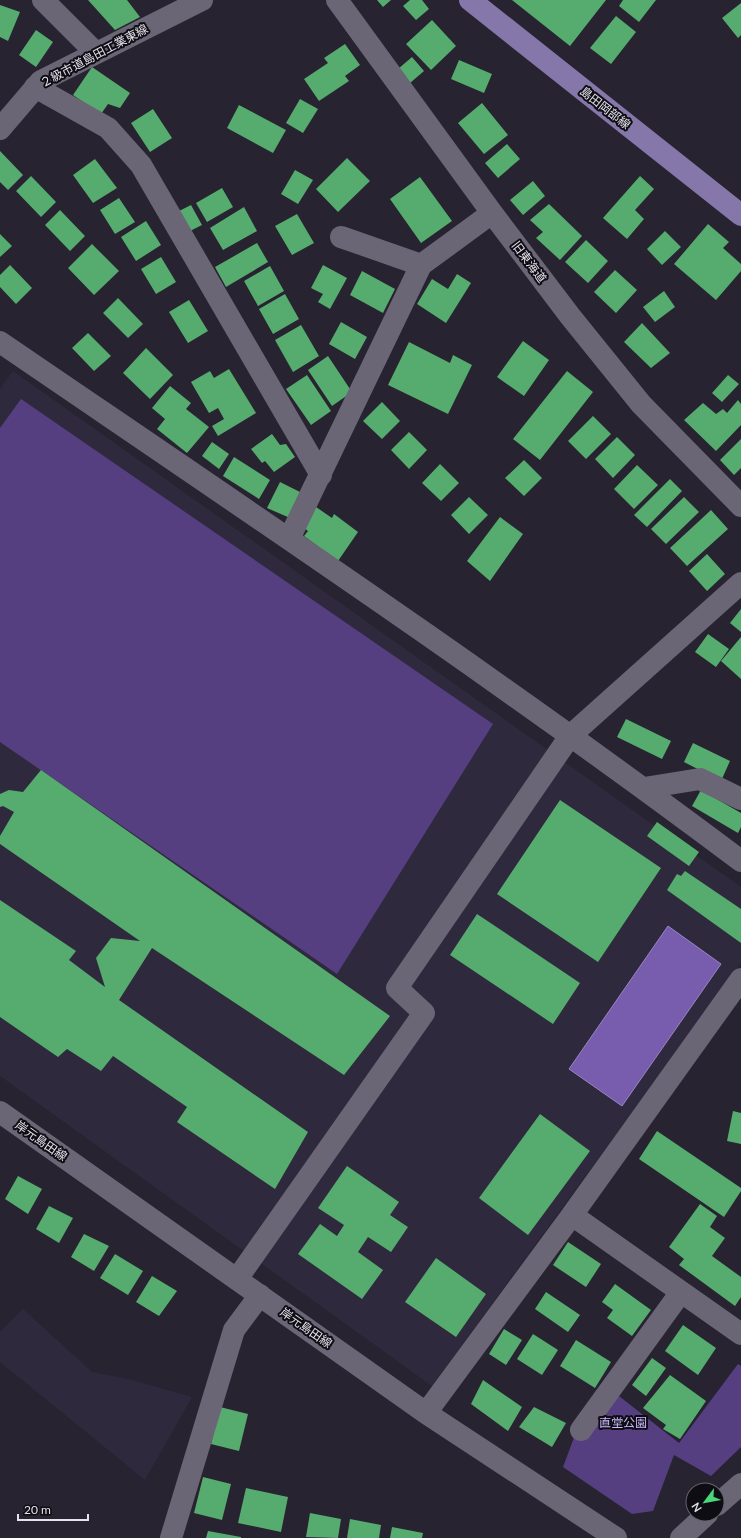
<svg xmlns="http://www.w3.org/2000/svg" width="741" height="1538" viewBox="0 0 741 1538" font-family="Lato,'Noto Sans JP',sans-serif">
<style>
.built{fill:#2f293d}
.green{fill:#553f81}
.water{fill:#785dae;stroke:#9985c1}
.building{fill:#56ac6e}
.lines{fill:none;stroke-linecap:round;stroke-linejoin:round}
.minor{stroke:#6a6676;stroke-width:22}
.major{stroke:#8677aa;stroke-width:22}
.labels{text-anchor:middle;stroke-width:4;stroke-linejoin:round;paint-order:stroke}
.street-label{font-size:12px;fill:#e5e2ec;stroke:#0f0d14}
.park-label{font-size:12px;fill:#cab8fa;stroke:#0f0d14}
</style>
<rect width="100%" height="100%" fill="#272331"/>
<!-- built -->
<path class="built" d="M 13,371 L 741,887 L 741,963 L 432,1386 L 0,1076 L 0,389 Z
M 23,1309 L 92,1372 L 128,1379 L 192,1397 L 145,1480 L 0,1362 L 0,1332 Z"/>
<!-- green -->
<path class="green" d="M 21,399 L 493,724 L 337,974 L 0,742 L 0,428 Z
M 738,1364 L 741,1366 L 741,1447 L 711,1476 L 674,1455 L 653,1511 L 632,1514 L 563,1467 L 576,1432 L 619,1396 L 679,1443 Z"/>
<!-- water -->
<path class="water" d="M 668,926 L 721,964 L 622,1106 L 569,1069 Z"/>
<!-- building -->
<path class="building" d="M 88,0 L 127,0 L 140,17 L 115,30 Z
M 377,0 L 391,0 L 383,7 Z
M 410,0 L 422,0 L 429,9 L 416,20 L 403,6 Z
M 512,0 L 606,0 L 570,46 Z
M 623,0 L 656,0 L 639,22 L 619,6 Z
M 741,3 L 741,35 L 738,38 L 722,18 Z
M 0,5 L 20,12 L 8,41 L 0,37 Z
M 616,16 L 636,32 L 611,64 L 590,48 Z
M 432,20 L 456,46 L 431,70 L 406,44 Z
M 36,30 L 53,42 L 36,67 L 19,55 Z
M 345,44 L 360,65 L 345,76 L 349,81 L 319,101 L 304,79 L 328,63 L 324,58 Z
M 412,57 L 424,71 L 410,83 L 398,69 Z
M 459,60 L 492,74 L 484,93 L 451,79 Z
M 92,67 L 130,93 L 120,108 L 108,104 L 101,114 L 73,95 Z
M 300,99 L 318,109 L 303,133 L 286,123 Z
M 482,103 L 508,135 L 484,154 L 458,123 Z
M 239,105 L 286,130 L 273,153 L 227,128 Z
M 153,109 L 172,138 L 150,152 L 131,123 Z
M 507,144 L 520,159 L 498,178 L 485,163 Z
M 0,151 L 23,175 L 8,190 L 0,182 Z
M 347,158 L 370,181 L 338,212 L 316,189 Z
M 95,159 L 117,188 L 93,203 L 73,175 Z
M 295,170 L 313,180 L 298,204 L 281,194 Z
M 31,176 L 56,202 L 41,217 L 16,191 Z
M 640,176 L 654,189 L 635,210 L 644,219 L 627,239 L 603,218 Z
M 420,177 L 452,221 L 421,243 L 390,199 Z
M 533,181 L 545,196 L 523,215 L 510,200 Z
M 222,188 L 233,207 L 207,222 L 196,203 Z
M 119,198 L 135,222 L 115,234 L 100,210 Z
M 549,204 L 582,236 L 560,260 L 536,238 L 543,232 L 530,220 Z
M 191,205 L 202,225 L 188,232 L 177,212 Z
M 244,207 L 257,231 L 223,250 L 210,228 Z
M 60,210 L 85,236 L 70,251 L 45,225 Z
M 297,214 L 314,243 L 292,255 L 275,226 Z
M 146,221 L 161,245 L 136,261 L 121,237 Z
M 708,224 L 729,242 L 723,248 L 741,264 L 741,271 L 716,300 L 674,264 Z
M 665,231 L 681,247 L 662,265 L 647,249 Z
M 0,234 L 12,246 L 0,257 Z
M 586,240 L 608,261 L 588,283 L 565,262 Z
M 257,243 L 268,262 L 226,287 L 215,267 Z
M 92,244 L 119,271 L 94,295 L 68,268 Z
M 161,257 L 176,282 L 156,294 L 141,269 Z
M 10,265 L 32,288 L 16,304 L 0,287 L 0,275 Z
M 323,265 L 347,278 L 330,309 L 318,302 L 323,294 L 311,288 Z
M 270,266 L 284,291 L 258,306 L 244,281 Z
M 615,270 L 637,290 L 616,313 L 594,292 Z
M 362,271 L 395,289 L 383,313 L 350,295 Z
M 457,274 L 471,283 L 446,323 L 417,304 L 432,279 L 448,289 Z
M 664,291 L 675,307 L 655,322 L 643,307 Z
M 285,294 L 299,319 L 273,334 L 259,309 Z
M 118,298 L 143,324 L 128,338 L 103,313 Z
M 189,300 L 208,331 L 188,343 L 169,312 Z
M 341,322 L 367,337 L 355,359 L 329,344 Z
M 642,323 L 670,353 L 651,368 L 624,342 Z
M 301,325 L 319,356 L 293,372 L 275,340 Z
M 88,333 L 111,356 L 94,371 L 72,348 Z
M 523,341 L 549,360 L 524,396 L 497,377 Z
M 409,342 L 450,363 L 453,355 L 472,365 L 448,414 L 388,385 Z
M 146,348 L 173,375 L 150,399 L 123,373 Z
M 328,356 L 352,392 L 332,406 L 308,370 Z
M 229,369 L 256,413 L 218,436 L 212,426 L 224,419 L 218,408 L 209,413 L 191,382 L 210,371 L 214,378 Z
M 567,371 L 593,392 L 540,460 L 513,439 Z
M 307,375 L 331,411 L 311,425 L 286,389 Z
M 728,375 L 739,384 L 722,402 L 712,393 Z
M 170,386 L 191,403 L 186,409 L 209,427 L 187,453 L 157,429 L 165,419 L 152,408 Z
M 738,400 L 741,404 L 741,425 L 716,451 L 684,420 L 703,403 L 716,414 L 723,409 L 727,413 Z
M 382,402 L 400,421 L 382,439 L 363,421 Z
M 593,416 L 611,434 L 586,459 L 568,441 Z
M 409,432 L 427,450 L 409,469 L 391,450 Z
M 272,434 L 280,445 L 286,444 L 295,457 L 274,472 L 265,461 L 262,463 L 251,449 Z
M 617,437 L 635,455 L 613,478 L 595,459 Z
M 741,439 L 741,468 L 734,475 L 720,460 Z
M 212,442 L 229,454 L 219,469 L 202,456 Z
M 234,457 L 270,480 L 259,499 L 223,476 Z
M 524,460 L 542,478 L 524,496 L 505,478 Z
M 440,464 L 459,483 L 441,501 L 422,483 Z
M 637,465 L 658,485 L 634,509 L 614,489 Z
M 670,479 L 682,491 L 647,527 L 634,515 Z
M 280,482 L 302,493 L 290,518 L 267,508 Z
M 469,497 L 488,515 L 469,534 L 451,515 Z
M 684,497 L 699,512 L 666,544 L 651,529 Z
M 316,507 L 332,518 L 334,514 L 358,532 L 338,561 L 304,536 L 308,531 L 303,527 Z
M 711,510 L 728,529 L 687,566 L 670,548 Z
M 500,517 L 523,534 L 490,581 L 467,561 Z
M 707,554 L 725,574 L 707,591 L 689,571 Z
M 741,609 L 741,632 L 730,623 Z
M 708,634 L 729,649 L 716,667 L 695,652 Z
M 741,637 L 741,679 L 721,661 Z
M 626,719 L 671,741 L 662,759 L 617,737 Z
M 693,743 L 730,761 L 721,781 L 684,762 Z
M 41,770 L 390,1016 L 344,1075 L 152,948 L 119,1000 L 308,1132 L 275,1189 L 177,1122 L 187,1107 L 113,1056 L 101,1071 L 67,1049 L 58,1057 L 0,1017 L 0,900 L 76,951 L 69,960 L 105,987 L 96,958 L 111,938 L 140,941 L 0,844 L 0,836 L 14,812 L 3,806 L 0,807 L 0,794 L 9,790 L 23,792 Z
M 701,790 L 741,813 L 741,827 L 738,833 L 692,806 Z
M 560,800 L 661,868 L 598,962 L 497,894 Z
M 657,822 L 699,852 L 689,866 L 647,836 Z
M 685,871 L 741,909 L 741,943 L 667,890 L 677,874 L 681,876 Z
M 477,914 L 580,983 L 553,1024 L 450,955 Z
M 733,1111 L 741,1113 L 741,1144 L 727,1141 Z
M 540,1114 L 590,1151 L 528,1235 L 479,1198 Z
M 657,1131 L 741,1188 L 741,1191 L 724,1217 L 639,1159 Z
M 347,1166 L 399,1202 L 390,1215 L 408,1227 L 391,1252 L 368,1237 L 358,1252 L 383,1270 L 362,1299 L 298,1254 L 320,1224 L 337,1236 L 344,1225 L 318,1208 Z
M 18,1176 L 42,1189 L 28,1214 L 5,1199 Z
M 700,1204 L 717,1216 L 710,1227 L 725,1238 L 712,1256 L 741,1277 L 741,1297 L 735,1306 L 679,1265 L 684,1259 L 669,1247 Z
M 49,1206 L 73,1218 L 59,1243 L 36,1229 Z
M 84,1234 L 109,1246 L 94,1271 L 71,1257 Z
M 568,1242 L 601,1264 L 586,1287 L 553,1265 Z
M 115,1254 L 143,1271 L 128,1295 L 100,1278 Z
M 436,1258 L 486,1294 L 456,1337 L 405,1302 Z
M 152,1276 L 177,1291 L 159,1316 L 136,1302 Z
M 615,1284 L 651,1310 L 632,1336 L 607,1318 L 613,1310 L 602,1302 Z
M 546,1292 L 580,1315 L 568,1332 L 535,1309 Z
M 683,1325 L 716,1348 L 698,1375 L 665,1351 Z
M 504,1329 L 522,1340 L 506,1365 L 489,1354 Z
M 533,1334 L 558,1350 L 542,1375 L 517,1359 Z
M 576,1340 L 611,1362 L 595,1388 L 560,1366 Z
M 652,1358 L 666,1368 L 646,1396 L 632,1385 Z
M 670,1375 L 706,1401 L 680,1439 L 663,1429 L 666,1425 L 643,1408 Z
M 483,1380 L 522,1407 L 508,1431 L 471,1404 Z
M 220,1407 L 248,1414 L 239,1451 L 211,1444 Z
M 534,1407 L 566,1423 L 552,1447 L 519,1427 Z
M 203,1477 L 231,1484 L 222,1520 L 194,1513 Z
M 246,1488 L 288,1497 L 281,1532 L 238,1523 Z
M 310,1513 L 341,1519 L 338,1538 L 306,1537 Z
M 350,1519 L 381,1525 L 379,1538 L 347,1538 Z
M 392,1527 L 423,1533 L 422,1538 L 390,1538 Z
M 208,1531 L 241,1537 L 241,1538 L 206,1538 Z"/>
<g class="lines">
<!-- minor -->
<path class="minor" d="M 43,0 L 96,53
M 337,0 L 492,213 L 570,316 L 641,404 L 741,506
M 35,87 L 108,128 L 141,165 L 321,475
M 0,129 L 41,81 L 202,0
M 341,237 L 421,265
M 0,342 C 249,512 500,680 741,861
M 289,539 L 421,265 L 492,213
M 644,788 L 700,779 L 741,799
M 0,1112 L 426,1413 L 616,1538
M 572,1215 L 741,979
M 237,1279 L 424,1013 L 397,988 L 570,736 L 741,583
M 426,1413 L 572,1215 L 741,1334
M 581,1430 L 681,1292
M 717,1505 L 741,1484
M 171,1538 L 234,1330 L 260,1295
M 681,1538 L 707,1514"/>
<!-- major -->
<path class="major" d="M 470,0 L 741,215"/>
</g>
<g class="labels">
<!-- street labels -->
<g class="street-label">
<text transform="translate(94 56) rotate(-28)" y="4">２級市道島田工業東線</text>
<text transform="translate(605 108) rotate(38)" y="4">島田岡部線</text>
<text transform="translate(529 262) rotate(53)" y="4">旧東海道</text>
<text transform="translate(41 1141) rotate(35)" y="4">岸元島田線</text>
<text transform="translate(306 1328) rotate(35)" y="4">岸元島田線</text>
</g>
<!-- park labels -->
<g class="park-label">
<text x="623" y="1427">直堂公園</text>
</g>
</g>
<!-- north arrow -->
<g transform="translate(705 1502) rotate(238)"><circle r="19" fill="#0f0d14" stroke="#65626a"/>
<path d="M0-3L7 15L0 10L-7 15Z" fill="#49d778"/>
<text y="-6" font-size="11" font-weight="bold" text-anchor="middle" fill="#e5e2ec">N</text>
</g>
<!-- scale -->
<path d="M18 1514v6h70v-6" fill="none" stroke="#e5e2ec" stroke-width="2"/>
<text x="24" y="1514" font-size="12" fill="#e5e2ec" stroke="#0f0d14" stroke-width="3" paint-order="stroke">20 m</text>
</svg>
